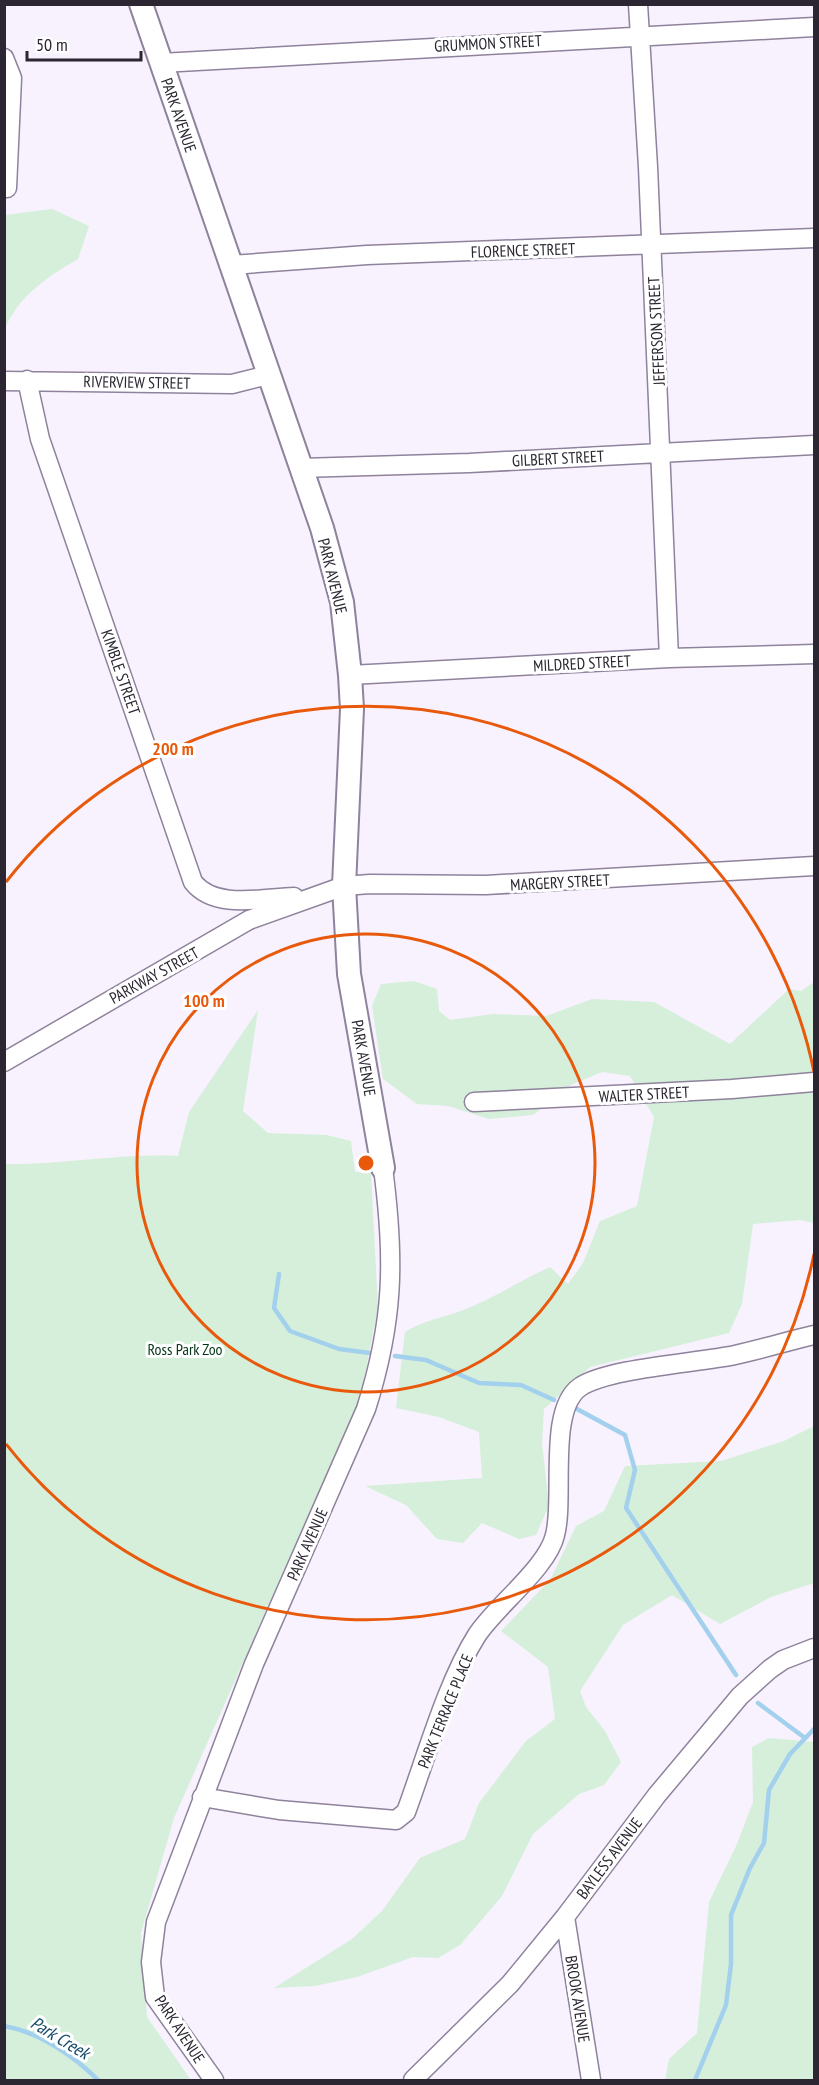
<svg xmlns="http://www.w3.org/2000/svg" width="819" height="2085" viewBox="0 0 819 2085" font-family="'PT Sans Narrow',sans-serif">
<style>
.green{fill:#d5efda}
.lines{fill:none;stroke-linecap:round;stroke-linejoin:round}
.stream{stroke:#a2d0ed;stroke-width:4.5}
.minor-casing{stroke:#8f829c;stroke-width:21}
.tertiary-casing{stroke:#8f829c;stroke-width:26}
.minor{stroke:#fff;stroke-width:18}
.tertiary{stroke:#fff;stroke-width:22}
.ring{fill:none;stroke:#e8590c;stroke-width:3}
.labels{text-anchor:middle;stroke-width:6;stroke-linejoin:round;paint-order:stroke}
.street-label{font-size:16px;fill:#2b2631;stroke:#fff}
.park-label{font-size:16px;fill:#023415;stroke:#fff}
.water-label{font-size:18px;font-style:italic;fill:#154c6a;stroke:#fff}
.centre{fill:#e8590c;stroke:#fff;stroke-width:3}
.ring-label{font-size:18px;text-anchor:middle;font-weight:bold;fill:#e8590c;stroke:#fff;stroke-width:6;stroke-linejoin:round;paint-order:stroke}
</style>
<rect width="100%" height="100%" fill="#f7f2fd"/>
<!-- green -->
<path class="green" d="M 52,209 L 89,226 L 78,259 C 47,277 20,295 5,328 L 5,215 Z
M 414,981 L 437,989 L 439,1011 L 450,1020 L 493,1014 L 546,1016 L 592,999 L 654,1002 L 730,1044 L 789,989 L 801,991 L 814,982 L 814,1223 L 800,1220 L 753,1224 L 742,1304 L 729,1333 L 590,1367 L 544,1409 L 542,1443 L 549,1505 L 536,1535 L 519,1539 L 482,1523 L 463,1543 L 437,1539 L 406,1505 L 365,1486 L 482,1478 L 479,1432 L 439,1417 L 396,1408 L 405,1332 C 425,1319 445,1318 466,1309 C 496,1297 521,1280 550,1267 L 568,1284 L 583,1263 L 600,1221 L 637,1206 L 654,1117 L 630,1076 L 602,1072 L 571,1085 L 533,1115 L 489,1119 L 448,1106 L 417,1104 L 383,1079 L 372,1006 L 381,984 Z
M 258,1010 L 243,1111 L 268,1133 L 326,1135 L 351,1141 L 355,1172 L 371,1173 L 378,1308 L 360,1399 L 174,1818 L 141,1933 L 147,2017 L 191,2080 L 5,2080 L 5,1164 C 63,1165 120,1153 178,1156 L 189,1112 Z
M 814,1426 L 814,1583 L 771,1597 L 720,1624 L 672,1595 L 623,1625 L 580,1691 L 586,1707 L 605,1731 L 621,1762 L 604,1785 L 579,1794 L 533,1834 L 502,1896 L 460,1945 L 438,1958 L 413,1957 L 357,1977 L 315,1986 L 274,1988 L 352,1939 L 382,1911 L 420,1858 L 465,1839 L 479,1803 L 526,1741 L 555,1719 L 548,1667 L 501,1631 L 550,1580 L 576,1526 L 604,1511 L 625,1466 L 721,1461 L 784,1441 Z
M 769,1738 L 814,1742 L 814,2080 L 665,2080 L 669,2059 L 697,2033 L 709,1902 L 737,1844 L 753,1802 L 752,1747 Z"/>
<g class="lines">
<!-- stream -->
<path class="stream" d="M 279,1274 L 274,1308 L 290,1331 L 339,1349 L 370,1353
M 395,1356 L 426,1360 L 479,1383 L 521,1385 L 554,1400
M 577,1409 L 625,1435 L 635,1470 L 626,1508 L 736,1675
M 758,1703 L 805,1738
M 4,2026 C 39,2032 74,2056 98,2080
M 695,2080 L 726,2005 L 731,1964 L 731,1915 L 750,1868 L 764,1843 L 769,1790 L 790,1754 L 814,1729"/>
<!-- minor casing -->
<g class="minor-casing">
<path id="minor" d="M 638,4 L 648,167 L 669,658
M 4,58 L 12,78 L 7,188
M 161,63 L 814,27
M 231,265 L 367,255 L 814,238
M 27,380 L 40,439 L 193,882 C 215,910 262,898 294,897
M 4,381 L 232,384 L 268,375
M 301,468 L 469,463 L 814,445
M 350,675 L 669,658 L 814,654
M 4,1062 L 249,920 L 344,886 L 370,884 L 486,885 L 814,866
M 474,1102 L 732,1089 L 814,1082
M 202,1797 L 279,1810 L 396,1820 L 406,1812 C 426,1758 447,1682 477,1635 C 496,1606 548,1567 555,1535 C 565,1498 547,1410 580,1387 C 608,1368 698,1363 735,1355 C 762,1349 788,1341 814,1335
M 565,1917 L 591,2080
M 214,2080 L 155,1997 L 151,1962 L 156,1922 L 254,1664 L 366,1409 C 394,1321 395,1259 383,1168
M 413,2080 L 510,1984 L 565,1917 L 657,1795 L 740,1696 L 770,1669 L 783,1660 L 814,1648"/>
</g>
<!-- tertiary casing -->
<g class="tertiary-casing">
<path id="tertiary" d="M 141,4 L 322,528 L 342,602 L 350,675 L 352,709 L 344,886 L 349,974 L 383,1168"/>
</g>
<!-- minor -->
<use href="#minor" class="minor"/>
<!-- tertiary -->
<use href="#tertiary" class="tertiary"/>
</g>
<!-- distance rings -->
<g class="ring">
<circle cx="366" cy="1163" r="229"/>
<path d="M814 1254A457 457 0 0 1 6 1444M6 882A457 457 0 0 1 814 1072"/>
</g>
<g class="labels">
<!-- street labels -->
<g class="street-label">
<text transform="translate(488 43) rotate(-3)" y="6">GRUMMON STREET</text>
<text transform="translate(179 115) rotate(71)" y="6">PARK AVENUE</text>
<text transform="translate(523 250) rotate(-2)" y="6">FLORENCE STREET</text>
<text transform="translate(656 331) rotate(-93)" y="6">JEFFERSON STREET</text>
<text transform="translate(137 382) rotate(1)" y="6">RIVERVIEW STREET</text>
<text transform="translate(558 458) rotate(-3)" y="6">GILBERT STREET</text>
<text transform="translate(333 576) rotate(76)" y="6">PARK AVENUE</text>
<text transform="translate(582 663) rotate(-3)" y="6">MILDRED STREET</text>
<text transform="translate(121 672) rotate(71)" y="6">KIMBLE STREET</text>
<text transform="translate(560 882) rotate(-3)" y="6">MARGERY STREET</text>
<text transform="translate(154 975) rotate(-29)" y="6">PARKWAY STREET</text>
<text transform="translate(364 1058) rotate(80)" y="6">PARK AVENUE</text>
<text transform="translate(644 1094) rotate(-3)" y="6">WALTER STREET</text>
<text transform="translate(307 1544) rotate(-66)" y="6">PARK AVENUE</text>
<text transform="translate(445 1711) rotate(-68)" y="6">PARK TERRACE PLACE</text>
<text transform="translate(609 1858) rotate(-53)" y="6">BAYLESS AVENUE</text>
<text transform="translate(578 1999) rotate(81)" y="6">BROOK AVENUE</text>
<text transform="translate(180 2029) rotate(57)" y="6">PARK AVENUE</text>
</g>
<!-- park labels -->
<g class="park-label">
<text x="185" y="1355">Ross Park Zoo</text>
</g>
<!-- water labels -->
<g class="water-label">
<text transform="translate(60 2038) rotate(31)" y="6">Park Creek</text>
</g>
</g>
<circle cx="366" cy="1163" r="9" class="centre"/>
<g class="ring-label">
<text x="173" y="755">200 m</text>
<text x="204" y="1007">100 m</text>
</g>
<!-- border -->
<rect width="819" height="2085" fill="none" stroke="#2b2631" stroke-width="12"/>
<!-- scale -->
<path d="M27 51v9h114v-9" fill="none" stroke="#2b2631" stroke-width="3"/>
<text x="36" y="51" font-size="18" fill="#2b2631" stroke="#ffffff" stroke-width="4.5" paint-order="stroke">50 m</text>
</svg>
